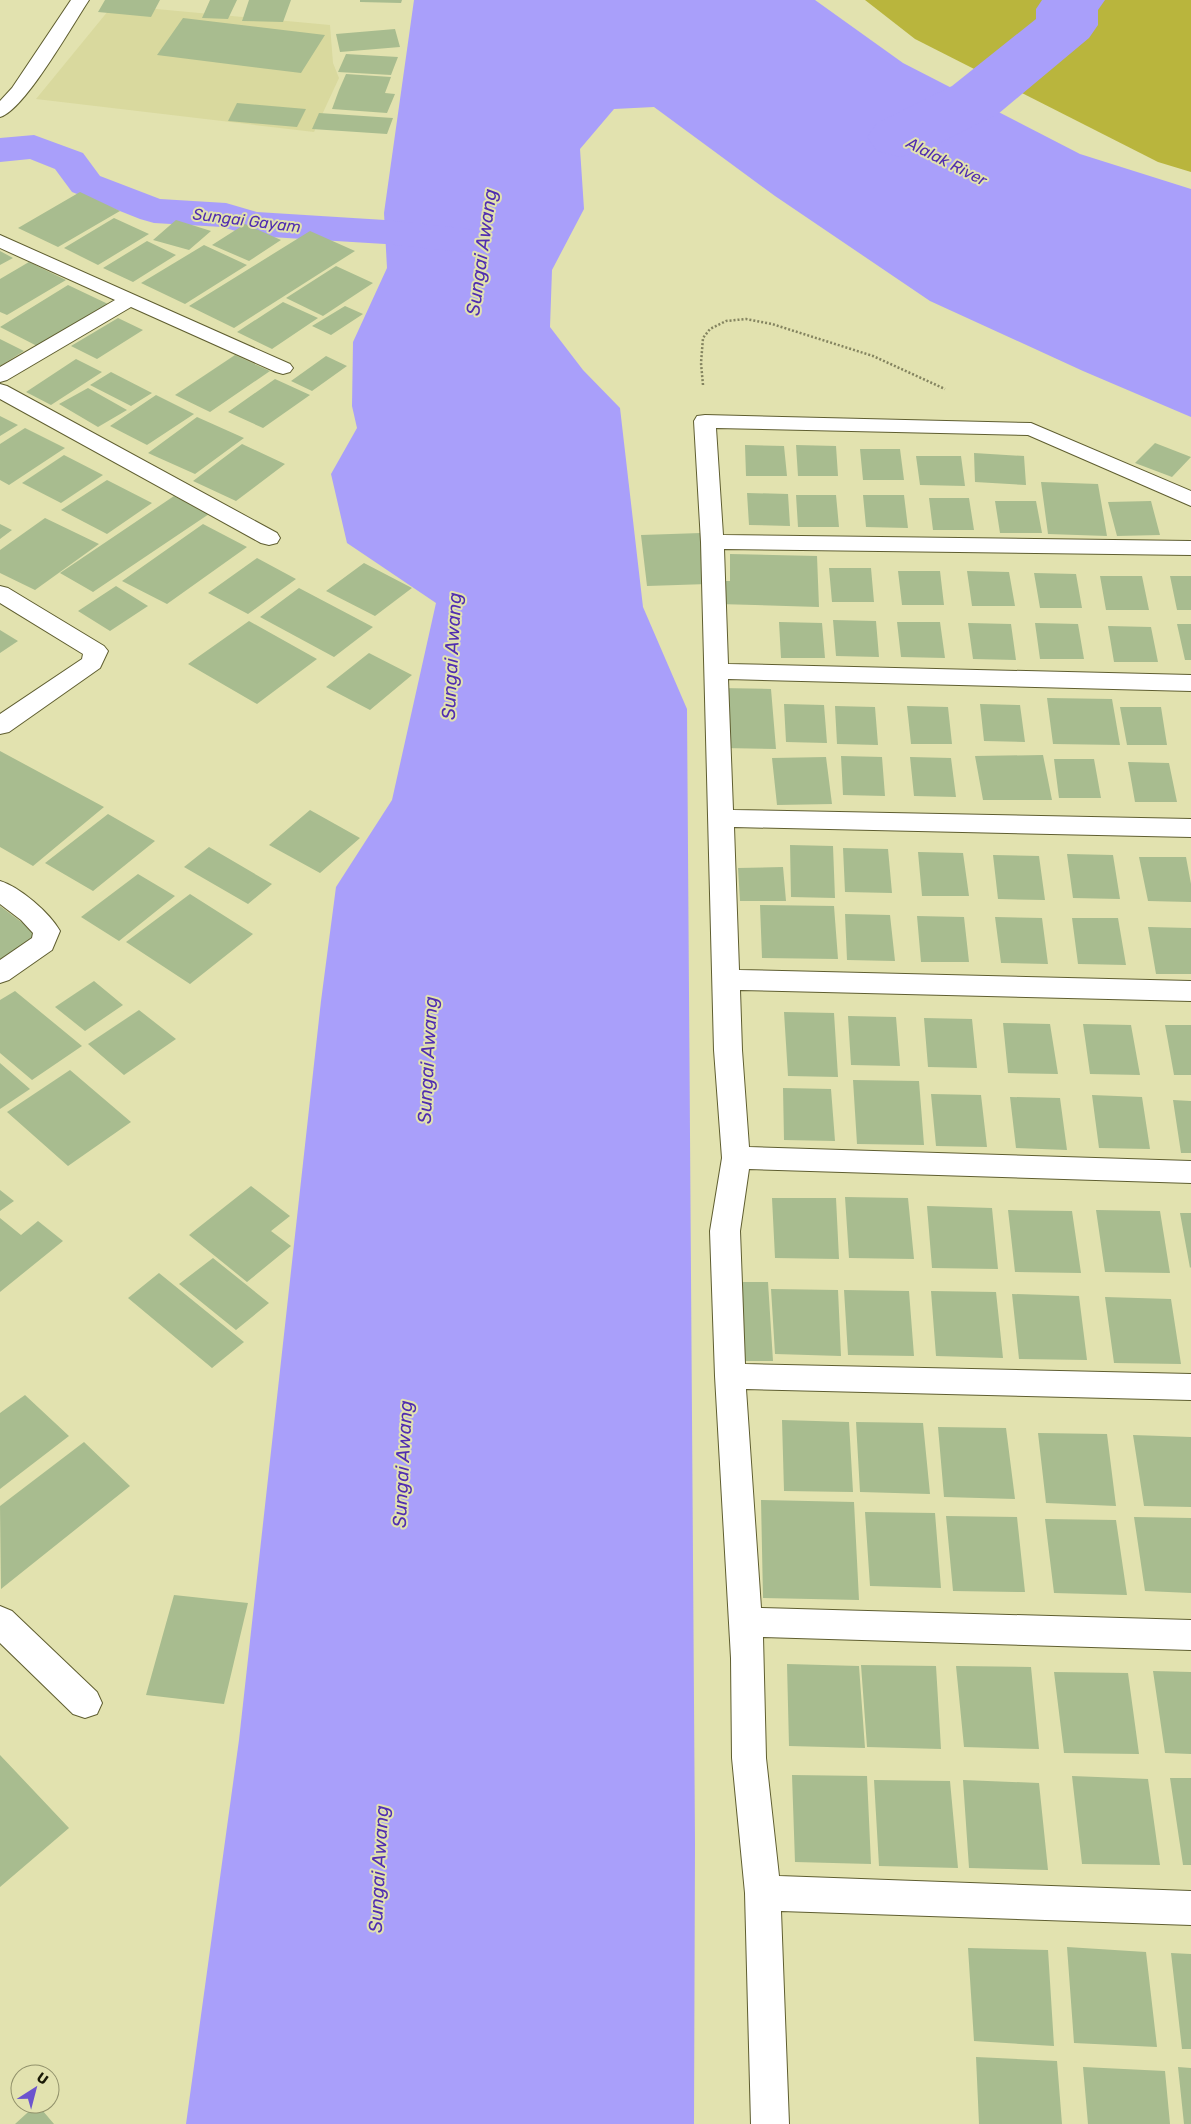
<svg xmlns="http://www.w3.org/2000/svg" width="1191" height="2124" viewBox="0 0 1191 2124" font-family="Rubik,sans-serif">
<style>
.built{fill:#d9d99e}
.green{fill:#b9b53d}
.water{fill:#a99ffa}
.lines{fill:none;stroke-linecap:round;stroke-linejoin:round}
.canal{fill:#a99ffa;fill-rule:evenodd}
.river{fill:#a99ffa;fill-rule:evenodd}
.building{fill:#a8bc8f}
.street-casing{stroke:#5f5e30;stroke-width:2}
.secondary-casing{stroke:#5f5e30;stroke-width:2}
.path{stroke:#848460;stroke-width:2.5;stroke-dasharray:2 2;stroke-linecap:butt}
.street{fill:#fff;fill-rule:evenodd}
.secondary{fill:#fff;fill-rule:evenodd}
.labels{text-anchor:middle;stroke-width:4;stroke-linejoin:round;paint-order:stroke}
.far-water-label{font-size:16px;font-style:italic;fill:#502db0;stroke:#e2e2af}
.water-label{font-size:19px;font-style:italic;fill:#502db0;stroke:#e2e2af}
</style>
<rect width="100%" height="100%" fill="#e2e2af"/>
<!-- built -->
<path class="built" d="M 113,5 L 330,25 L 333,63 L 339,78 L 314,132 L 36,99 Z"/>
<!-- green -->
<path class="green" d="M 865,0 L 1191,0 L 1191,172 L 1158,162 L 915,39 Z"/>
<!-- water -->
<path class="water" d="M 414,0 L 815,0 L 903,63 L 1080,154 L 1191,189 L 1191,417 L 1083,371 L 930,301 L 775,196 L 654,107 L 614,109 L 580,149 L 584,209 L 552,270 L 550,327 L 583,370 L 620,408 L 643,607 L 687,709 L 695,1843 L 694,2124 L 186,2124 L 239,1740 L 321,1001 L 336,887 L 392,800 L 436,603 L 347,543 L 331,474 L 357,428 L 352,406 L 353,342 L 387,268 L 384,213 Z"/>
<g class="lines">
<!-- canal -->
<path class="canal" d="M 34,135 L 83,153 L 100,176 L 160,199 L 226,203 L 257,212 L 385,220 L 462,228 L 476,231 L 482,240 L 476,249 L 462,252 L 385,244 L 253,236 L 222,227 L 154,223 L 140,219 L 72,192 L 55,169 L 30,159 L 0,162 L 0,138 Z"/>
<!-- river -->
<path class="river" d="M 1042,0 L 1105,0 L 1098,10 L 1098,25 L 1089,38 L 998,114 L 923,151 L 900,157 L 877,151 L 867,137 L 877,123 L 952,86 L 1036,19 L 1036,9 Z"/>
</g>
<!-- building -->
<path class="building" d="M 105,0 L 160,0 L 151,17 L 98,12 Z
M 210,0 L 237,0 L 228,19 L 202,18 Z
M 249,0 L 291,0 L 283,22 L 242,21 Z
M 360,0 L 402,0 L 401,3 L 360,2 Z
M 183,18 L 325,35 L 301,73 L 157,55 Z
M 395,29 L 400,47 L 340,52 L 336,34 Z
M 346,54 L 398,57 L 391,75 L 338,72 Z
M 346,74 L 391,77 L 385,93 L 395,94 L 387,113 L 332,109 L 339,90 L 360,92 L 339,90 Z
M 237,103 L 306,109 L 297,127 L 228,121 Z
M 319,113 L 393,118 L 387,134 L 312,129 Z
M 80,192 L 120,211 L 58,247 L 18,228 Z
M 114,218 L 149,234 L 98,265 L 64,248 Z
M 176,220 L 211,231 L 189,250 L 153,240 Z
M 245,224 L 281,240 L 249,261 L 212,245 Z
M 310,231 L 355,251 L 234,328 L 189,306 Z
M 147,241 L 176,255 L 133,282 L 103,268 Z
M 204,245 L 247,265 L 185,304 L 141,283 Z
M 0,251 L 13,258 L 0,265 Z
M 29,262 L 66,280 L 7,315 L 0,312 L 0,279 Z
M 336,266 L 373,283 L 323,316 L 286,298 Z
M 68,285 L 108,304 L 39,347 L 0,327 Z
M 283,302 L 318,318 L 272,349 L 237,332 Z
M 345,306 L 363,314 L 331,335 L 312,326 Z
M 118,318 L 143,330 L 97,359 L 71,346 Z
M 0,339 L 24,351 L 0,366 Z
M 235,355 L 270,371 L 210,412 L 175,395 Z
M 326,356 L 347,366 L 312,391 L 291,381 Z
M 76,359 L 102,372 L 51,405 L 26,392 Z
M 111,372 L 152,393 L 131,406 L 90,385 Z
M 275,379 L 310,395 L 263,428 L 228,412 Z
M 88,388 L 127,410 L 98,427 L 59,404 Z
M 156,395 L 194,414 L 147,445 L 110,426 Z
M 0,416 L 18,425 L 0,436 Z
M 197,417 L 244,438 L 195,474 L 148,453 Z
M 25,428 L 65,448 L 9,485 L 0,480 L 0,444 Z
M 1155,443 L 1191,457 L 1172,477 L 1135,463 Z
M 242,444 L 285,464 L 236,501 L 193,481 Z
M 745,445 L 784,446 L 787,476 L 746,476 Z
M 796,445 L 836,446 L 838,476 L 798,476 Z
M 860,449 L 900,449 L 904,480 L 863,480 Z
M 974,453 L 1024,456 L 1026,485 L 975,482 Z
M 64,455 L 103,475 L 61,503 L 22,483 Z
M 916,456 L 961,456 L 965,486 L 920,485 Z
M 107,480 L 152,503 L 107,534 L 61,510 Z
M 1041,482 L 1098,484 L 1107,536 L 1048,534 Z
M 747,493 L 788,494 L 790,526 L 749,525 Z
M 796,495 L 836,495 L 839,527 L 798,527 Z
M 863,495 L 904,495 L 908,528 L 866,527 Z
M 174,496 L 209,514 L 93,592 L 60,573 Z
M 929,498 L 969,498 L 974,530 L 933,530 Z
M 995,501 L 1036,501 L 1042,533 L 1000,533 Z
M 1151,501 L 1160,535 L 1117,536 L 1108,502 Z
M 45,518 L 99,544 L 35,590 L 0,573 L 0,550 Z
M 0,524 L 12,530 L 0,539 Z
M 203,524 L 247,547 L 167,604 L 122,581 Z
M 701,533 L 708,584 L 647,586 L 641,535 Z
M 730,554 L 817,556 L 819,607 L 718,604 L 718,581 L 730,581 Z
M 257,558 L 296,579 L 248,614 L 208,593 Z
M 364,563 L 412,588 L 375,616 L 326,591 Z
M 829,568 L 871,568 L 874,602 L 832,602 Z
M 898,571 L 940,571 L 944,605 L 902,605 Z
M 967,571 L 1009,572 L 1015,606 L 972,606 Z
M 1034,573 L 1076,574 L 1082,608 L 1040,608 Z
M 1100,576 L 1142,576 L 1149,610 L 1106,610 Z
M 1170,576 L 1191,576 L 1191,610 L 1177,610 Z
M 116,586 L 148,606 L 110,631 L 78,611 Z
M 299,588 L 373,627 L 334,657 L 260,617 Z
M 833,620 L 876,621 L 879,657 L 836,656 Z
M 249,621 L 317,659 L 257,704 L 188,664 Z
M 779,622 L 822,623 L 825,658 L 781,658 Z
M 897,622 L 940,622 L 945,658 L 901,657 Z
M 968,623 L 1011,624 L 1016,660 L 973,659 Z
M 1035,623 L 1078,624 L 1084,659 L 1040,659 Z
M 1177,624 L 1191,624 L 1191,660 L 1185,660 Z
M 1108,626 L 1151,627 L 1158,662 L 1114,662 Z
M 0,630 L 18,641 L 0,653 Z
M 369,653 L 412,675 L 370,710 L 326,687 Z
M 719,688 L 771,689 L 776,749 L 723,748 Z
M 1047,698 L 1112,699 L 1120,745 L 1053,744 Z
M 784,704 L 824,705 L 827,743 L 786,742 Z
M 980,704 L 1020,705 L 1025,742 L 984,741 Z
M 835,706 L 875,707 L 878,745 L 837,744 Z
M 907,706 L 948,707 L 952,744 L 911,744 Z
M 1120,707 L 1161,707 L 1167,745 L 1127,745 Z
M 0,751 L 104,807 L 33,866 L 0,847 Z
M 1043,755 L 1052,800 L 983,800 L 975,756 Z
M 841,756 L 882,757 L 885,796 L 843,795 Z
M 826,757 L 832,804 L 777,805 L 772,758 Z
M 910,757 L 951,758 L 956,797 L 914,796 Z
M 1054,759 L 1094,759 L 1101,798 L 1059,798 Z
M 1128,762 L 1169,763 L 1177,802 L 1135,802 Z
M 310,810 L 360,838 L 320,873 L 269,845 Z
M 108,814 L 155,841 L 93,891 L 45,863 Z
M 790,845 L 833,846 L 835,898 L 791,897 Z
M 209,847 L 272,884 L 248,904 L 184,867 Z
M 843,848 L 888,849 L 892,893 L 845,892 Z
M 918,852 L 963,853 L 969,896 L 922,896 Z
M 1067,854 L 1113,855 L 1120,899 L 1073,898 Z
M 993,855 L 1039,856 L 1045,900 L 998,899 Z
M 1139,857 L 1186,857 L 1191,884 L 1191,902 L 1148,901 Z
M 783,867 L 786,901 L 740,901 L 738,868 Z
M 138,874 L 175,896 L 119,941 L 81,917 Z
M 190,894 L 253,934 L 190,984 L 126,942 Z
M 760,905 L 834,906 L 838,959 L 762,958 Z
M 0,906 L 40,936 L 0,964 Z
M 845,914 L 890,915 L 895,961 L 847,960 Z
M 917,916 L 964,917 L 969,962 L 921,962 Z
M 995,917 L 1042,918 L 1048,964 L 1001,963 Z
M 1072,918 L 1118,918 L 1126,965 L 1078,964 Z
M 1148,927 L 1191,928 L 1191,974 L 1156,974 Z
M 94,981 L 123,1005 L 85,1031 L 55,1007 Z
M 15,991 L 82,1046 L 32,1080 L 0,1053 L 0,1000 Z
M 139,1010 L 176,1039 L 124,1075 L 88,1044 Z
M 784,1012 L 834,1013 L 838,1077 L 788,1076 Z
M 848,1016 L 896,1017 L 900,1066 L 851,1065 Z
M 924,1018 L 972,1019 L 977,1068 L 928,1067 Z
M 1003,1023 L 1050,1024 L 1058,1074 L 1008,1073 Z
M 1083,1024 L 1131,1025 L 1140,1075 L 1090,1074 Z
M 1165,1025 L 1191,1025 L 1191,1075 L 1174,1075 Z
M 0,1063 L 30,1089 L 0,1109 Z
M 70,1070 L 131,1122 L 68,1166 L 7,1112 Z
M 853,1080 L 919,1081 L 924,1145 L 857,1144 Z
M 783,1088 L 831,1089 L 835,1141 L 784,1140 Z
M 931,1094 L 981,1095 L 987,1147 L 936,1146 Z
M 1092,1095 L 1142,1097 L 1150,1149 L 1099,1148 Z
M 1010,1097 L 1060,1098 L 1067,1150 L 1016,1148 Z
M 1173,1100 L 1191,1101 L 1191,1153 L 1181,1153 Z
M 251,1186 L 290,1216 L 271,1231 L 291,1246 L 247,1282 L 189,1235 Z
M 0,1190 L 14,1201 L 0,1211 Z
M 845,1197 L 908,1198 L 914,1259 L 849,1258 Z
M 772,1198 L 836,1198 L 839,1259 L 775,1258 Z
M 927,1206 L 992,1208 L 998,1269 L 932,1268 Z
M 1008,1210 L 1072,1211 L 1081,1273 L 1015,1272 Z
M 1096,1210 L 1160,1211 L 1170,1273 L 1105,1272 Z
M 1180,1213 L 1191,1213 L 1191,1267 L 1190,1268 Z
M 0,1218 L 21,1235 L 38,1221 L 63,1241 L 0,1292 Z
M 213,1258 L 269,1303 L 236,1330 L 179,1284 Z
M 159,1273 L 244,1342 L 212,1368 L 128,1298 Z
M 728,1282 L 768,1282 L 773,1361 L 732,1361 Z
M 771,1289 L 838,1290 L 841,1356 L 775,1354 Z
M 844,1290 L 909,1291 L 914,1356 L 848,1355 Z
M 931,1291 L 996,1292 L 1003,1358 L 936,1356 Z
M 1012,1294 L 1079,1296 L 1087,1360 L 1019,1359 Z
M 1105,1297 L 1171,1299 L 1181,1364 L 1114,1363 Z
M 25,1395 L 69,1436 L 0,1489 L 0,1413 Z
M 782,1420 L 849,1422 L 853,1492 L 784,1491 Z
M 856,1422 L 923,1423 L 930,1494 L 860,1492 Z
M 938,1427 L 1006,1428 L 1015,1499 L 944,1497 Z
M 1038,1433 L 1107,1434 L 1116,1506 L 1046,1503 Z
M 1133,1435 L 1191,1437 L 1191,1507 L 1144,1506 Z
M 84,1442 L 130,1486 L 1,1589 L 0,1506 Z
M 761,1500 L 854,1502 L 859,1600 L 763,1598 Z
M 865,1512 L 935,1513 L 941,1588 L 870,1586 Z
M 946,1516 L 1017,1517 L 1025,1592 L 953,1591 Z
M 1134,1517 L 1191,1518 L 1191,1593 L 1145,1591 Z
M 1045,1519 L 1116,1520 L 1127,1595 L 1054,1593 Z
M 174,1595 L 248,1603 L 224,1704 L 146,1695 Z
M 787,1664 L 859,1666 L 865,1748 L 789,1746 Z
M 861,1665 L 936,1666 L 941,1749 L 867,1747 Z
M 956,1666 L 1031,1667 L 1039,1749 L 964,1747 Z
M 1153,1671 L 1191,1672 L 1191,1754 L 1165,1753 Z
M 1054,1672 L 1128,1673 L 1139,1754 L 1064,1753 Z
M 0,1755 L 69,1828 L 0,1887 Z
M 792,1775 L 867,1776 L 871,1864 L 795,1862 Z
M 1072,1776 L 1148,1779 L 1160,1865 L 1082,1864 Z
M 1170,1778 L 1191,1778 L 1191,1865 L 1183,1865 Z
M 874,1780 L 950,1781 L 958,1868 L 879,1866 Z
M 963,1780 L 1039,1783 L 1048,1870 L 969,1868 Z
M 1067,1947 L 1146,1952 L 1157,2047 L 1074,2043 Z
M 968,1948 L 1048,1950 L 1054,2046 L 974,2041 Z
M 1171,1953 L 1191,1954 L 1191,2049 L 1182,2049 Z
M 976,2057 L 1057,2061 L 1062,2124 L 979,2124 Z
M 1083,2067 L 1165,2071 L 1170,2124 L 1088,2124 Z
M 1178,2067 L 1191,2068 L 1191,2124 L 1184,2124 Z
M 37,2104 L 54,2124 L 15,2124 Z"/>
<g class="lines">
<!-- street casing -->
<g class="street-casing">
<path id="street" d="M 0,235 L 290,364 L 293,368 L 290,372 L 283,374 L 276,372 L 131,307 L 7,380 L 0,382 L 0,367 L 115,300 L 0,248 Z
M 0,384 L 7,386 L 277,533 L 280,538 L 277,543 L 269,545 L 261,543 L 0,399 Z
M 705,415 L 1031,423 L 1191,491 L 1191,506 L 1028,435 L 716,428 L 723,535 L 1191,541 L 1191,555 L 724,549 L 728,664 L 1191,675 L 1191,691 L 728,679 L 733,810 L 1191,819 L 1191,837 L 734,827 L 739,970 L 1191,981 L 1191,1001 L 740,990 L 742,1050 L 749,1147 L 1191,1161 L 1191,1183 L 749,1169 L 740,1231 L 745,1364 L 1191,1374 L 1191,1400 L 746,1389 L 761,1608 L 1191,1620 L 1191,1650 L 763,1637 L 766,1758 L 779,1876 L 1191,1891 L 1191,1925 L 781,1911 L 789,2124 L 751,2124 L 745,1893 L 732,1758 L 731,1658 L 715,1376 L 710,1231 L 722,1158 L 714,1050 L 701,542 L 694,421 L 697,416 Z
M 0,586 L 8,588 L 104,646 L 108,651 L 100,668 L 9,732 L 0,734 L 0,714 L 82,659 L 83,654 L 0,603 Z
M 0,881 C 20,887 50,913 60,931 L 52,950 L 9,980 L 0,983 L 0,960 L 32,938 L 33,933 L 21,920 L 0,904 Z
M 0,1606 L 12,1611 L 97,1692 L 102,1703 L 97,1714 L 85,1718 L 73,1714 L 0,1643 Z"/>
</g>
<!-- secondary casing -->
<g class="secondary-casing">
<path id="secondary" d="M 71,0 L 89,0 C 73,24 24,111 0,117 L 0,101 L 12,88 Z"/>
</g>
<!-- path -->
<path class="path" d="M 703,385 L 701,363 L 703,338 L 710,329 L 726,321 L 746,319 L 772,324 L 873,356 L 945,389"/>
<!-- street -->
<use href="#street" class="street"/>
<!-- secondary -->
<use href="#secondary" class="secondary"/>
</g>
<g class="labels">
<!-- far-water labels -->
<g class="far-water-label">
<text transform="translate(947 161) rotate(27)" y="6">Alalak River</text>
<text transform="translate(247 220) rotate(7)" y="6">Sungai Gayam</text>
</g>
<!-- water labels -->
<g class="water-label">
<text transform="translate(481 252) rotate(-82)" y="7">Sungai Awang</text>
<text transform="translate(451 656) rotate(-87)" y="7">Sungai Awang</text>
<text transform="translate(427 1060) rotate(-87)" y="7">Sungai Awang</text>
<text transform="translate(402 1464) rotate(-87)" y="7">Sungai Awang</text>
<text transform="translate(378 1869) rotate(-87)" y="7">Sungai Awang</text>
</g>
</g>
<!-- north arrow -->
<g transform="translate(35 2089) rotate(36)"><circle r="24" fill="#e2e2af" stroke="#92926c"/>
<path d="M0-4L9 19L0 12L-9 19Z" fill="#6c54ce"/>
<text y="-8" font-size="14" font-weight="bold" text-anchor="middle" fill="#1a1a07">U</text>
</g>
</svg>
